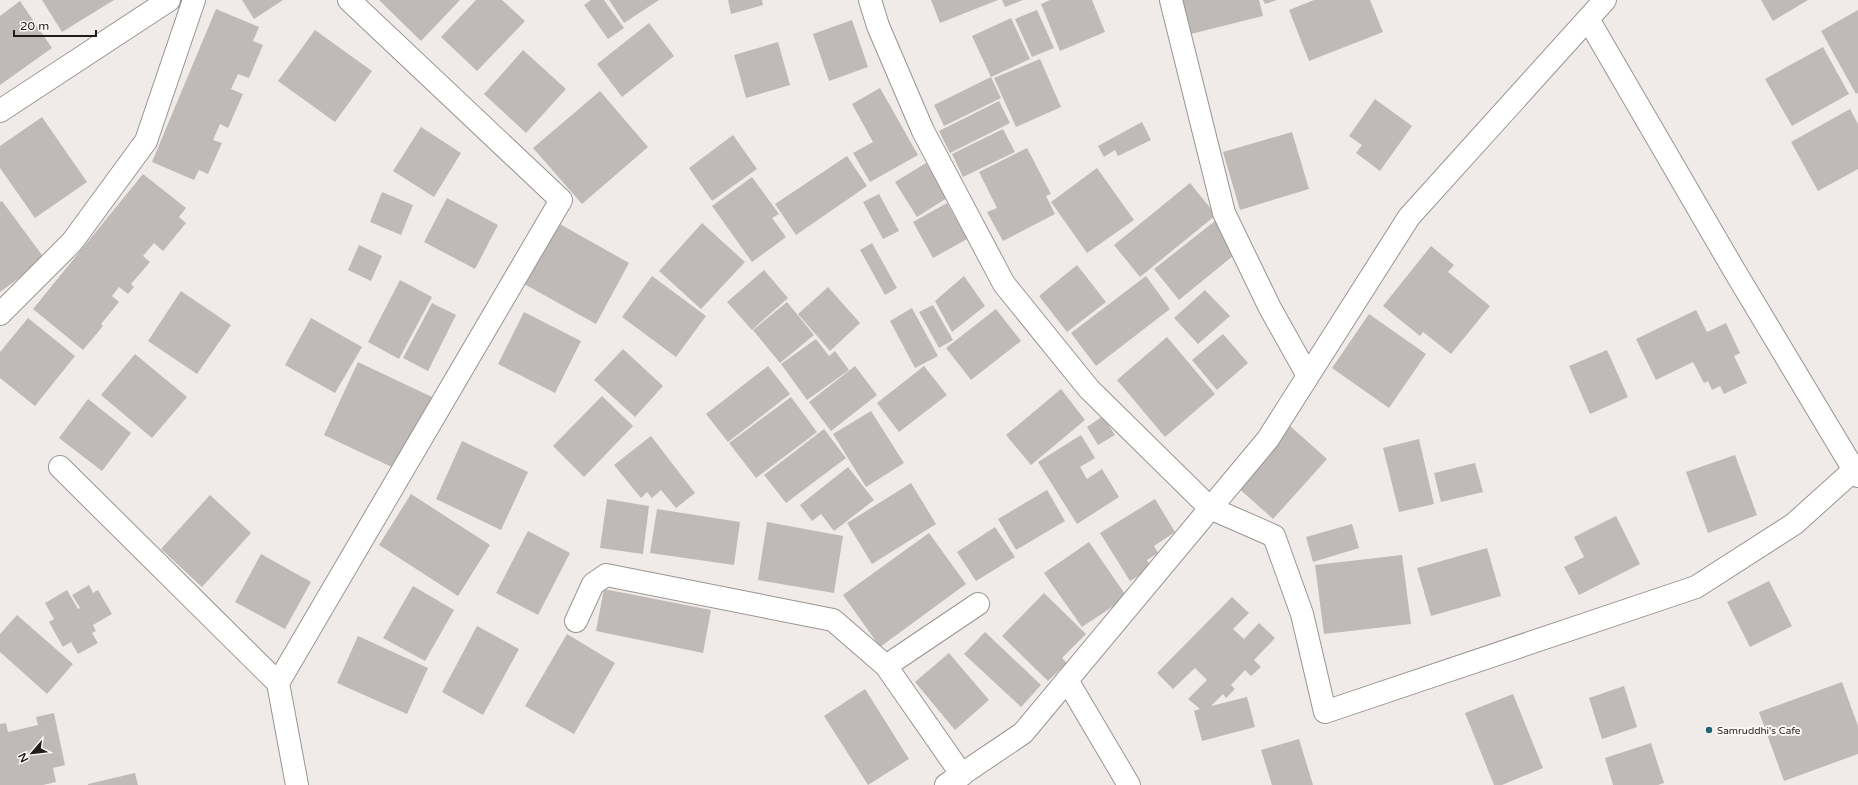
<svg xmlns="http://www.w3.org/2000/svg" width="1858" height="785" viewBox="0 0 1858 785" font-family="'Varela Round',sans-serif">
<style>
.building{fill:#bfbab8}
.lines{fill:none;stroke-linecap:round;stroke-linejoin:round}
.minor-casing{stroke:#999593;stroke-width:24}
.minor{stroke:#fff;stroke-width:22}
.poi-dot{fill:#1e6474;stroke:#fdf8f6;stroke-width:1.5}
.labels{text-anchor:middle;stroke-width:4;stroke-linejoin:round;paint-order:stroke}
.poi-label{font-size:10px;fill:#201e1d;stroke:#fdf8f6;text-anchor:start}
</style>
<rect width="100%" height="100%" fill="#f0ebe9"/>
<!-- building -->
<path class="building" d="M 42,0 L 114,0 L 62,32 Z
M 242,0 L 283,0 L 254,19 Z
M 379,0 L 460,0 L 421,41 Z
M 476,0 L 502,0 L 525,21 L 477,71 L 441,37 Z
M 591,0 L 604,0 L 624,28 L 608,39 L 584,5 Z
M 609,0 L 659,0 L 624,23 Z
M 728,0 L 762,0 L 763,5 L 731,14 Z
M 931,0 L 998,0 L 940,23 Z
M 1002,0 L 1023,0 L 1005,7 Z
M 1050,0 L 1092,0 L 1105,32 L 1060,51 L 1041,4 Z
M 1182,0 L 1259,0 L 1263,16 L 1191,34 Z
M 1263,0 L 1277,0 L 1265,4 Z
M 1314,0 L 1370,0 L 1383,32 L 1309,61 L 1289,10 Z
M 1761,0 L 1808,0 L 1773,21 Z
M 20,1 L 52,48 L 0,85 L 0,16 Z
M 216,9 L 259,27 L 253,41 L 263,45 L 249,78 L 238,74 L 231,89 L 243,94 L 228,128 L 220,124 L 213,140 L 222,143 L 208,174 L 199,170 L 194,180 L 152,162 Z
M 1037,10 L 1054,48 L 1032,57 L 1015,19 Z
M 1858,10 L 1858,93 L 1856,94 L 1821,31 Z
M 1011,18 L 1030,59 L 991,77 L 972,36 Z
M 852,20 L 868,67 L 829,81 L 813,34 Z
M 649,23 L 674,56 L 622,97 L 597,64 Z
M 315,30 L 372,71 L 335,122 L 278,81 Z
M 778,42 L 790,85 L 746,98 L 734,55 Z
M 1823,47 L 1849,94 L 1792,126 L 1765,79 Z
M 523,50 L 566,89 L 526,133 L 484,94 Z
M 1040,59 L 1061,107 L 1016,127 L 994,78 Z
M 991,77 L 1001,98 L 944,126 L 934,105 Z
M 880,88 L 918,155 L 870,182 L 853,153 L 873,142 L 852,104 Z
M 600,91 L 648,147 L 582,204 L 533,148 Z
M 1375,99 L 1412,126 L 1380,171 L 1356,153 L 1362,145 L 1349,136 Z
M 999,101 L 1010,123 L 950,153 L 939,131 Z
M 1850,109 L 1858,124 L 1858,169 L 1818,191 L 1791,142 Z
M 42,117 L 87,182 L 35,218 L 0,168 L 0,146 Z
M 1142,122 L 1151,140 L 1118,156 L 1115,150 L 1104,157 L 1098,146 Z
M 421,127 L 461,153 L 434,197 L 393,171 Z
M 1003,129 L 1015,152 L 963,177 L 952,154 Z
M 1292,132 L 1309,189 L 1240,210 L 1223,152 Z
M 733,135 L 757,169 L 712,201 L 689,168 Z
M 1027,148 L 1051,194 L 1046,196 L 1055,214 L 1003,241 L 987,212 L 997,208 L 979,172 Z
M 847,156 L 867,186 L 796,235 L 775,204 Z
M 926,163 L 947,198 L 917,217 L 895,182 Z
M 1097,168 L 1134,220 L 1087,253 L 1051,202 Z
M 143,174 L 186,208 L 179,217 L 186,223 L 163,251 L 154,243 L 143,256 L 150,262 L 131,284 L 134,287 L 128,294 L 119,287 L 112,296 L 119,302 L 101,324 L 103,326 L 83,350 L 33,309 Z
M 752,177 L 779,214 L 772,218 L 786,237 L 752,262 L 712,206 Z
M 1190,183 L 1216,215 L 1140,277 L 1114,245 Z
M 382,192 L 413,205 L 401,235 L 370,222 Z
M 879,194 L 899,231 L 883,239 L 863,202 Z
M 447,198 L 498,225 L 475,269 L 424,242 Z
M 2,201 L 45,259 L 0,292 L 0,202 Z
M 947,203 L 967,239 L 933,258 L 913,222 Z
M 551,219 L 629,263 L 596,324 L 517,280 Z
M 1215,221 L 1239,251 L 1179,300 L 1154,269 Z
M 702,223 L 745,262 L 701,309 L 659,271 Z
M 872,243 L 897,288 L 885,295 L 860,250 Z
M 359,245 L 382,256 L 371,281 L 348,270 Z
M 1431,246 L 1454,265 L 1448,272 L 1490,306 L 1451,354 L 1423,332 L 1420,336 L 1383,306 Z
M 1077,265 L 1106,302 L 1067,332 L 1039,296 Z
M 764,270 L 788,298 L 752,330 L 727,302 Z
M 652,276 L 706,316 L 676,357 L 622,317 Z
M 964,276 L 985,306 L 952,332 L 935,301 Z
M 1146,276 L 1170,309 L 1096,366 L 1071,333 Z
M 400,280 L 432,297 L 399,359 L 368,342 Z
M 828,287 L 860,323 L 830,351 L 798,314 Z
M 1205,290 L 1230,316 L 1198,344 L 1174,318 Z
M 181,291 L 231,325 L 197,374 L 148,341 Z
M 787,302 L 814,335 L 780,363 L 753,330 Z
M 432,303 L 456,315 L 428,371 L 403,358 Z
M 933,305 L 953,340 L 939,348 L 919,312 Z
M 912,308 L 938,356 L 915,368 L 890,321 Z
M 996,309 L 1021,341 L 971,380 L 946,348 Z
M 1696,310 L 1707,332 L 1726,323 L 1740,353 L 1734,356 L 1747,383 L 1724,394 L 1720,386 L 1712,390 L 1708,381 L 1704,383 L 1693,362 L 1656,380 L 1636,339 Z
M 524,312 L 581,341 L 555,393 L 498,364 Z
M 1369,314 L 1426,354 L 1389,408 L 1332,368 Z
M 28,318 L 75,356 L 35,406 L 0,378 L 0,352 Z
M 311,318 L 362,347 L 335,393 L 285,365 Z
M 1223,334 L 1248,363 L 1217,390 L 1192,360 Z
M 1167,337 L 1215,394 L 1165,437 L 1117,380 Z
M 816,339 L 829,356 L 835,351 L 849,370 L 807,400 L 781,364 Z
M 623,349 L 663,386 L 635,417 L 594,380 Z
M 1607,350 L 1628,397 L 1590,414 L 1569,366 Z
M 135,354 L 187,397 L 152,438 L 101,395 Z
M 358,362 L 432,397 L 398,470 L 324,435 Z
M 768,366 L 790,394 L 728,442 L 706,414 Z
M 855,366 L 877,395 L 831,431 L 809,402 Z
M 924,366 L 947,395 L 899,432 L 877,403 Z
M 1061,389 L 1085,420 L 1031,465 L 1006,435 Z
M 602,396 L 633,426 L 584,477 L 553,446 Z
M 791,397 L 817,432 L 756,478 L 729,443 Z
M 88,399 L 131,433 L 102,471 L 59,438 Z
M 871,411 L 904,463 L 866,487 L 833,434 Z
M 1103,416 L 1115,435 L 1098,445 L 1087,427 Z
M 1289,425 L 1327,459 L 1273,519 L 1235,485 Z
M 824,429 L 846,458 L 786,503 L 764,475 Z
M 1081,435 L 1095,458 L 1080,467 L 1087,479 L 1102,469 L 1119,497 L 1077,524 L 1038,462 Z
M 651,436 L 695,493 L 676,508 L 661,490 L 652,498 L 647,492 L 641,498 L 614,465 Z
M 1419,439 L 1434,504 L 1399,512 L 1383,448 Z
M 462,441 L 528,472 L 501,530 L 436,499 Z
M 1735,455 L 1757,515 L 1708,533 L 1686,472 Z
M 1475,463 L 1483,492 L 1441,502 L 1434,473 Z
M 848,467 L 874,500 L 834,531 L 821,514 L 812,521 L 800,505 Z
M 911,483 L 936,524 L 872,564 L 847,523 Z
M 1047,490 L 1065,521 L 1016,550 L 998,519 Z
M 411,494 L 490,545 L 458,596 L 379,545 Z
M 210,495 L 251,533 L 202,587 L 161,549 Z
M 607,499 L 649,506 L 643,554 L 600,548 Z
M 1155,499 L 1175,532 L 1154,546 L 1158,553 L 1147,560 L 1152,568 L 1130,581 L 1100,533 Z
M 657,509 L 740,522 L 734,565 L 650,553 Z
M 1616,516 L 1640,564 L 1579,595 L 1564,567 L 1584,557 L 1574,537 Z
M 767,522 L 843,536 L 834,593 L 758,580 Z
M 1352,524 L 1359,548 L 1313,562 L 1306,537 Z
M 995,527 L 1015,557 L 976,581 L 957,552 Z
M 528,531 L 570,553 L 538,615 L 496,593 Z
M 929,533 L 966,584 L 880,647 L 843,595 Z
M 1089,542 L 1127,597 L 1082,627 L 1044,573 Z
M 1487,548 L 1501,596 L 1431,616 L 1417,568 Z
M 261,554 L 311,582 L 285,629 L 235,602 Z
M 1402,555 L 1411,624 L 1324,634 L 1315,565 Z
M 1769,581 L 1792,626 L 1750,647 L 1727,602 Z
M 89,585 L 93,593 L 98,590 L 112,614 L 93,625 L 96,631 L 92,633 L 98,643 L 78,654 L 71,642 L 63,647 L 49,622 L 54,619 L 45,603 L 67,590 L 78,609 L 80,608 L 72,595 Z
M 413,586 L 454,610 L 425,661 L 383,638 Z
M 604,589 L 711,610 L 703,653 L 596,631 Z
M 1044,593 L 1086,634 L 1062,658 L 1067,663 L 1048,681 L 1002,636 Z
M 1232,597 L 1249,613 L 1233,629 L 1244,639 L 1259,623 L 1275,638 L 1254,660 L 1261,667 L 1251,676 L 1245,670 L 1231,685 L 1235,689 L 1226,698 L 1223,694 L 1211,706 L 1247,697 L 1255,727 L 1202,741 L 1194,711 L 1200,709 L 1188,699 L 1207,680 L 1195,668 L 1173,689 L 1157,673 Z
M 17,615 L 73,664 L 47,694 L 0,652 L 0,634 Z
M 477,626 L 519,649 L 483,715 L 442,692 Z
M 985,632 L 1041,685 L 1021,707 L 964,654 Z
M 567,634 L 615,663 L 574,734 L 525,706 Z
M 358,636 L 428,668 L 407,714 L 337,683 Z
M 949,653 L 989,700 L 955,730 L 915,682 Z
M 1842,682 L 1858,726 L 1858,754 L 1784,781 L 1759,712 Z
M 1624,686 L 1637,727 L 1602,739 L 1589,698 Z
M 865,689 L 909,759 L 868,785 L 824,716 Z
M 1513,694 L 1543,768 L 1502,785 L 1494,785 L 1465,713 Z
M 54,713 L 65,765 L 53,768 L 56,782 L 43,785 L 0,785 L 0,724 L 6,723 L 8,732 L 38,725 L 36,717 Z
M 1299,739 L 1313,785 L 1272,785 L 1261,750 Z
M 1651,743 L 1664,783 L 1658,785 L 1613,785 L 1605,758 Z
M 135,773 L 138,785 L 88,785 L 88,784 Z"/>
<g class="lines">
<!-- minor casing -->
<g class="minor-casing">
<path id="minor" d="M 870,0 L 878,26 L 923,131 L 1004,284 L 1089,389 L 1210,508 L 1274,536 L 1302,614 L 1325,712 L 1696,587 L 1794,524 L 1854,470 L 1858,476
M 1171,0 L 1224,213 L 1270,308 L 1308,376
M 1588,19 L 1734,270 L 1854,470
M 0,111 L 169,0
M 0,314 L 72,242 L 146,141 L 194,0
M 60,467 L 278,683 L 297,785
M 576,621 L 593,584 L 606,575 L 833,620 L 886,666 L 962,775
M 886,666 L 978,604
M 1067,680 L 1129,785
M 278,683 L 561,200 L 349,0
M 946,785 L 1023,733 L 1268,439 L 1409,217 L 1605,0"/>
</g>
<!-- minor -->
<use href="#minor" class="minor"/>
</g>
<!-- markers -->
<circle class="poi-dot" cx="1709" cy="730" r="4"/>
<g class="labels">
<!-- poi labels -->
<g class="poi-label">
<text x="1717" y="734">Samruddhi's Cafe</text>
</g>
</g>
<!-- north arrow -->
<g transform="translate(32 753) rotate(242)" stroke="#fdf8f6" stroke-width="3" paint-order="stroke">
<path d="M0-3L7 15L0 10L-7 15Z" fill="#201e1d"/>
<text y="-6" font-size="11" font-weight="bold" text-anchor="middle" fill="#201e1d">N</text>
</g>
<!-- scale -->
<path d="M14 30v6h82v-6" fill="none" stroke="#201e1d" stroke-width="2"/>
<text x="20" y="30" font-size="12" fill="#201e1d" stroke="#fdf8f6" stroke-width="3" paint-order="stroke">20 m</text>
</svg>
